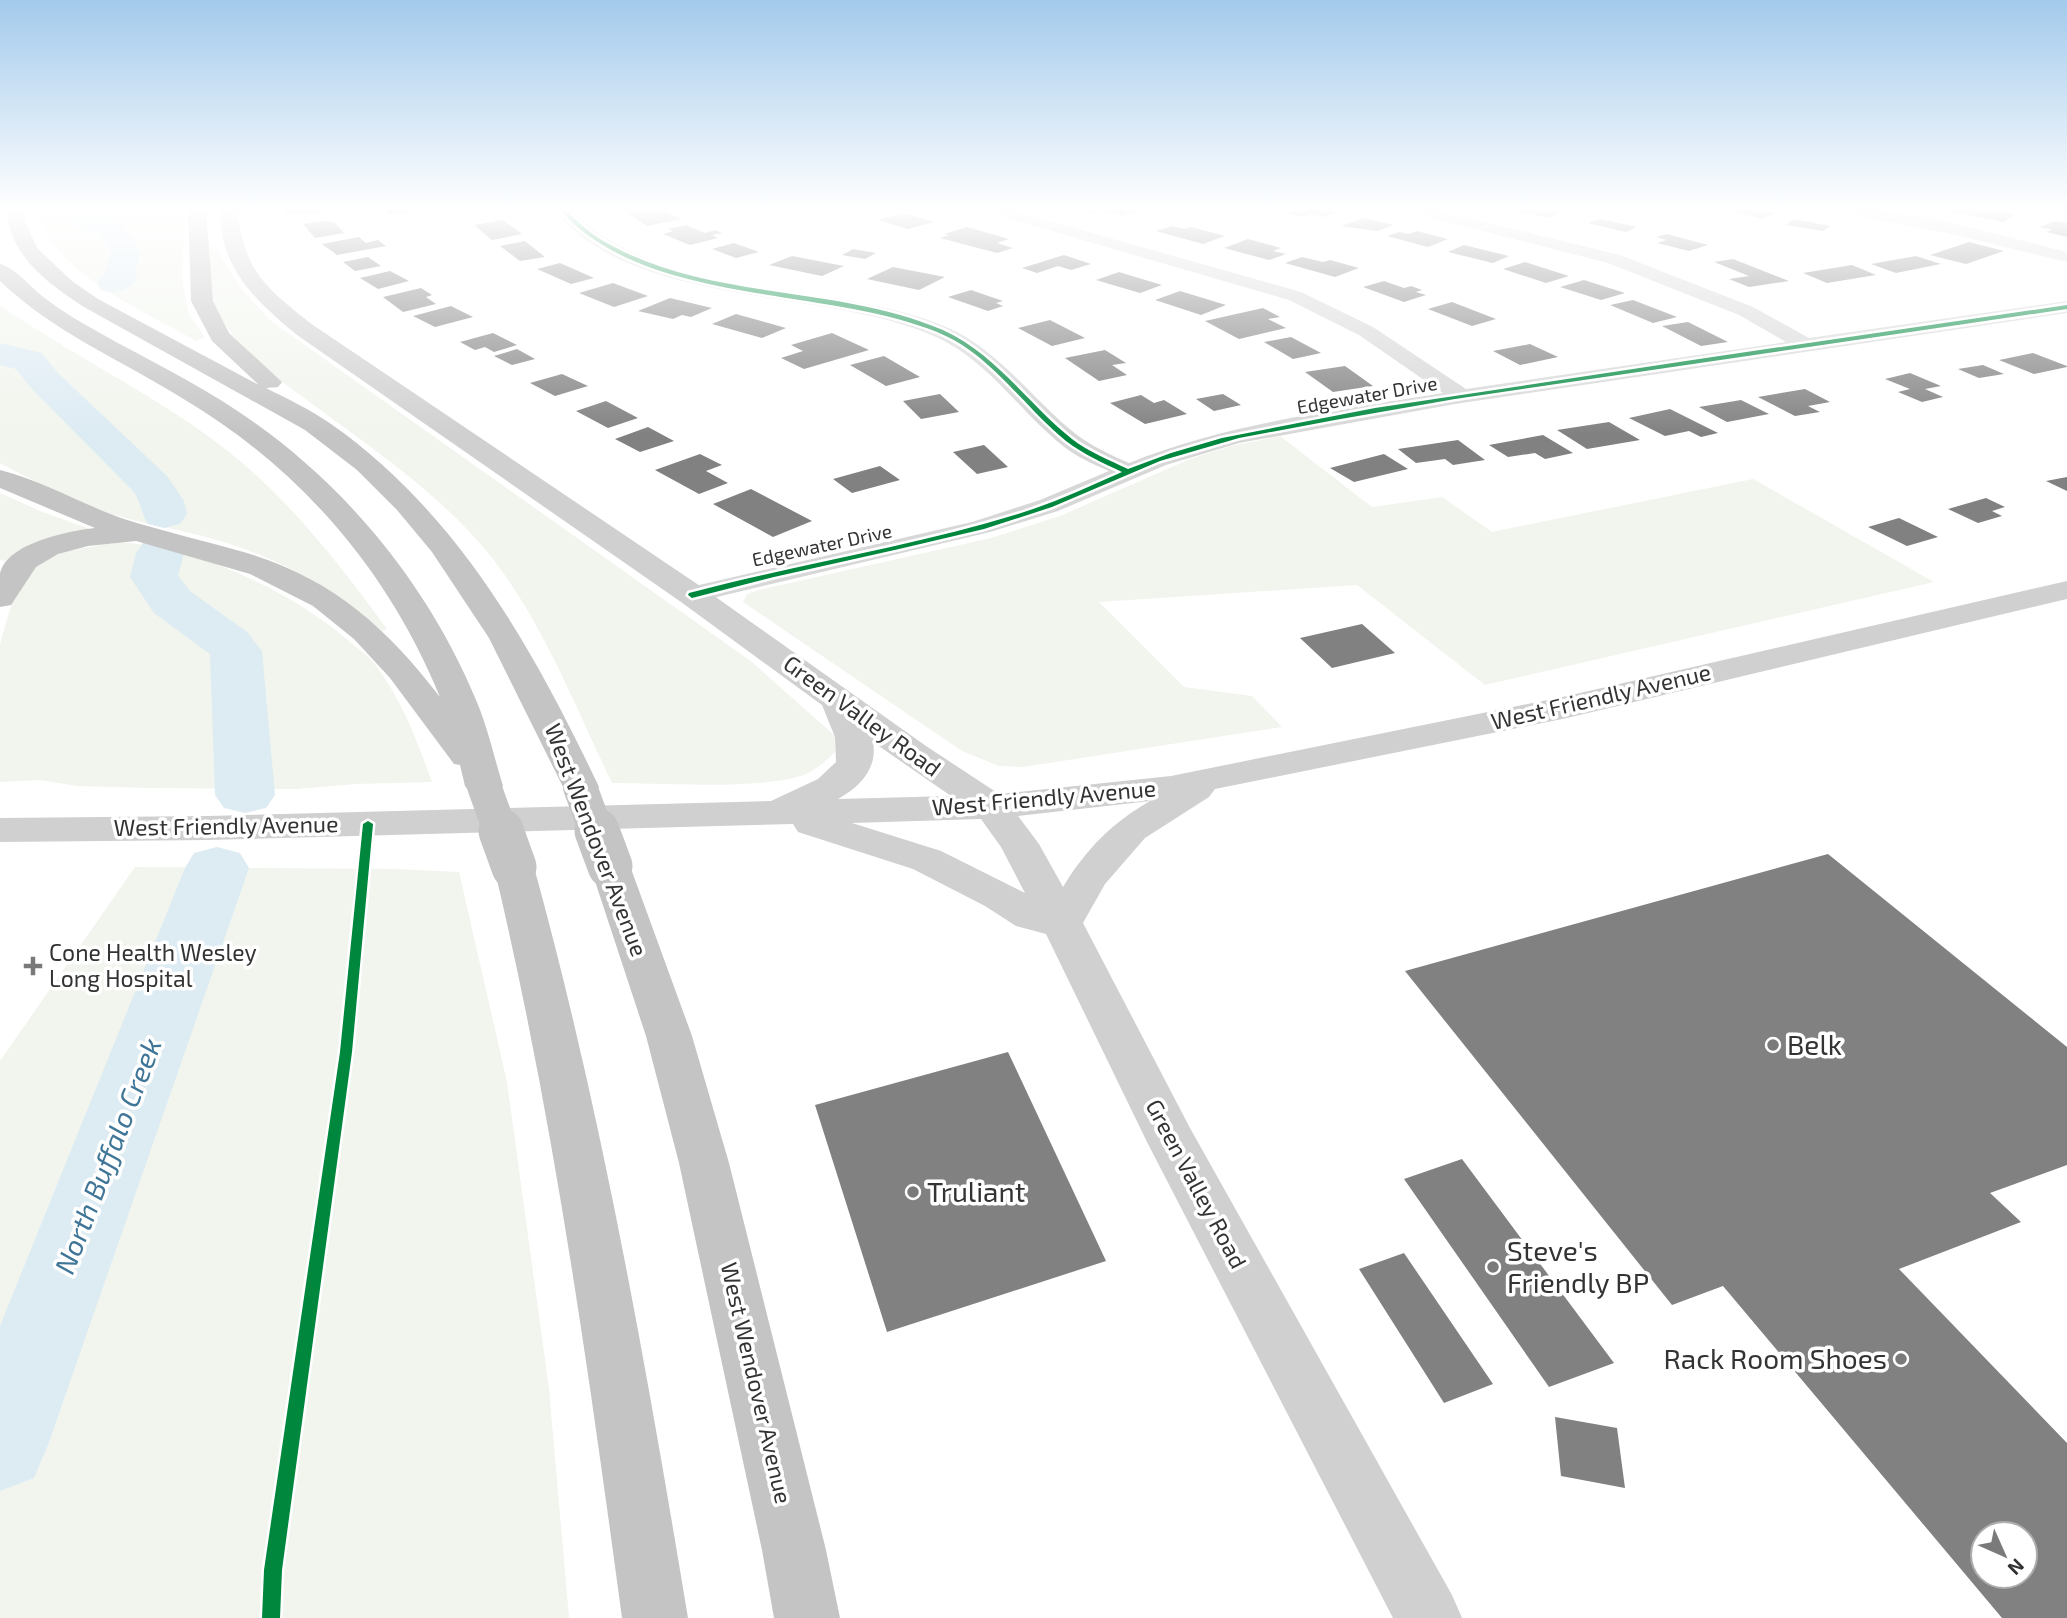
<svg xmlns="http://www.w3.org/2000/svg" width="2067" height="1618" viewBox="0 0 2067 1618" font-family="'Exo 2',sans-serif">
<style>
.green{fill:#f1f5ed}
.lines{fill:none;stroke-linecap:round;stroke-linejoin:round}
.river{fill:#ddebf3;fill-rule:evenodd}
.building{fill:#818181;fill-rule:evenodd}
.street{fill:#d7d7d7;fill-rule:evenodd}
.secondary{fill:#d0d0d0;fill-rule:evenodd}
.highway{fill:#c4c4c4;fill-rule:evenodd}
.highway-bridge-far1{stroke:#c4c4c4;stroke-width:34}
.highway-bridge{stroke:#c4c4c4;stroke-width:45}
.cycleway-casing{stroke:#fff;stroke-width:5}
.cycleway{fill:#00873e;fill-rule:evenodd}
.poi-dot{fill:#7a7a7a;stroke:#fff;stroke-width:2.5}
.labels{text-anchor:middle;stroke-width:7;stroke-linejoin:round;paint-order:stroke}
.far-street-label{font-size:19px;fill:#333;stroke:#fff}
.street-label{font-size:23px;fill:#333;stroke:#fff}
.poi-label{font-size:23px;fill:#333;stroke:#fff;text-anchor:start}
.near-poi-label{font-size:28px;fill:#333;stroke:#fff;text-anchor:start}
.near-water-label{font-size:28px;font-style:italic;fill:#3f7597;stroke:#fff}
</style>
<rect width="100%" height="100%" fill="#fff"/>
<!-- green -->
<path class="green" d="M 39,209 L 185,209 L 182,277 L 188,312 L 205,338 L 196,341 C 148,312 45,271 39,209 Z
M 216,245 C 230,276 248,298 271,321 L 752,662 L 835,736 L 835,752 C 827,760 819,767 810,772 C 774,791 658,783 612,783 C 573,702 537,606 476,539 C 432,490 379,453 326,414 C 288,386 242,356 219,314 C 208,294 211,267 209,246 Z
M 0,305 C 71,355 152,393 220,445 C 287,496 338,562 387,629 L 382,631 C 332,589 284,560 220,541 C 185,530 147,525 111,514 C 73,502 36,482 0,463 Z
M 1280,436 L 1372,507 L 1442,497 L 1492,532 L 1753,479 L 1934,582 L 1485,685 L 1357,585 L 1099,602 L 1184,687 L 1252,696 L 1282,727 L 1023,767 L 999,766 L 962,751 L 743,602 L 747,594 L 759,590 L 991,538 L 1060,516 L 1190,459 L 1231,446 Z
M 0,493 L 40,511 L 93,530 L 22,550 L 5,561 L 0,560 Z
M 119,542 C 199,548 290,590 350,642 C 358,649 368,655 374,663 C 403,702 416,738 432,782 L 355,784 L 297,789 L 150,788 L 77,786 L 40,780 L 0,782 L 0,644 L 19,579 L 49,558 L 67,551 Z
M 135,867 L 393,869 L 459,872 L 507,1082 L 549,1389 L 569,1618 L 0,1618 L 0,1061 Z"/>
<g class="lines">
<!-- river -->
<path class="river" d="M 69,209 L 97,209 L 98,216 L 119,222 L 141,252 L 136,270 L 137,279 C 128,292 116,294 101,290 L 97,283 L 104,275 L 111,252 C 106,246 102,237 96,233 C 78,225 69,234 69,209 Z
M 0,343 L 42,353 L 58,373 L 167,476 L 184,501 L 187,514 L 180,524 L 164,528 L 148,524 C 141,513 141,503 134,492 L 32,389 L 16,369 L 0,365 Z
M 160,539 L 177,543 L 184,553 L 178,576 L 190,591 L 247,632 L 262,651 L 275,795 L 266,808 L 245,813 L 224,808 L 215,795 L 210,654 L 154,613 L 130,577 L 136,553 L 143,543 Z
M 217,847 L 240,853 L 249,868 L 48,1445 L 34,1478 L 0,1491 L 0,1326 L 185,868 L 194,853 Z"/>
</g>
<!-- building -->
<path class="building" d="M 288,209 L 324,209 L 321,213 L 284,214 Z
M 388,209 L 425,209 L 425,211 L 387,214 Z
M 648,209 L 663,209 L 681,219 L 647,226 L 626,212 Z
M 1103,209 L 1142,209 L 1122,216 L 1100,210 L 1092,213 L 1081,210 Z
M 1299,209 L 1324,209 L 1338,212 L 1324,217 L 1312,214 L 1303,217 L 1287,213 Z
M 1521,209 L 1546,209 L 1563,212 L 1549,218 L 1517,211 Z
M 1721,209 L 1752,209 L 1775,213 L 1763,219 Z
M 1952,209 L 1989,209 L 2016,214 L 2003,222 L 1948,211 Z
M 904,213 L 934,222 L 908,229 L 878,220 Z
M 1364,218 L 1394,225 L 1377,231 L 1341,226 Z
M 1600,219 L 1637,227 L 1626,232 L 1588,223 Z
M 1794,219 L 1830,226 L 1823,231 L 1786,225 Z
M 503,220 L 522,234 L 492,240 L 474,225 Z
M 325,221 L 334,222 L 344,233 L 315,238 L 303,224 Z
M 2056,221 L 2067,223 L 2067,237 L 2046,232 L 2052,230 L 2040,227 Z
M 686,225 L 705,233 L 715,230 L 722,233 L 712,235 L 718,238 L 690,245 L 663,234 L 673,231 L 668,229 Z
M 1172,226 L 1184,229 L 1191,227 L 1225,236 L 1203,244 L 1156,231 Z
M 967,227 L 1009,239 L 997,243 L 1013,248 L 997,253 L 940,238 L 949,235 L 944,234 Z
M 1417,231 L 1448,239 L 1428,247 L 1387,236 L 1399,232 L 1409,234 Z
M 1667,234 L 1708,245 L 1689,251 L 1657,243 L 1666,240 L 1656,237 Z
M 359,237 L 366,243 L 378,240 L 386,246 L 337,255 L 322,244 Z
M 1248,239 L 1281,248 L 1273,251 L 1286,254 L 1269,260 L 1224,248 Z
M 525,241 L 545,257 L 520,261 L 500,246 Z
M 1969,242 L 2004,251 L 1966,264 L 1930,255 Z
M 734,243 L 759,252 L 736,258 L 712,249 Z
M 1464,245 L 1509,256 L 1493,263 L 1448,252 Z
M 853,249 L 876,253 L 865,259 L 842,255 Z
M 1064,255 L 1091,264 L 1071,270 L 1058,266 L 1037,273 L 1022,268 Z
M 792,256 L 844,266 L 822,276 L 769,265 Z
M 1916,256 L 1941,264 L 1896,273 L 1871,264 Z
M 368,257 L 381,266 L 355,271 L 343,262 Z
M 1302,257 L 1323,262 L 1330,260 L 1359,268 L 1335,277 L 1285,263 Z
M 1733,259 L 1789,281 L 1749,287 L 1729,279 L 1749,276 L 1714,262 Z
M 1525,262 L 1569,276 L 1546,283 L 1503,269 Z
M 560,263 L 594,278 L 571,284 L 537,269 Z
M 1852,265 L 1876,275 L 1827,283 L 1803,273 Z
M 893,267 L 945,277 L 919,290 L 867,279 Z
M 390,271 L 409,281 L 378,289 L 360,278 Z
M 1119,272 L 1162,285 L 1140,293 L 1096,280 Z
M 1584,280 L 1625,293 L 1601,300 L 1560,287 Z
M 1384,281 L 1404,288 L 1411,286 L 1422,290 L 1416,292 L 1426,295 L 1404,302 L 1363,287 Z
M 613,283 L 648,296 L 614,307 L 579,293 Z
M 421,288 L 432,295 L 426,297 L 436,304 L 403,312 L 383,297 Z
M 971,290 L 1003,301 L 996,303 L 1003,306 L 988,311 L 948,297 Z
M 1180,291 L 1226,305 L 1201,315 L 1155,300 Z
M 670,298 L 712,308 L 691,317 L 682,315 L 673,319 L 638,311 Z
M 1633,300 L 1677,317 L 1653,323 L 1610,305 Z
M 1452,302 L 1496,319 L 1472,326 L 1428,309 Z
M 451,306 L 473,317 L 435,327 L 413,316 Z
M 1263,308 L 1280,317 L 1268,319 L 1286,328 L 1239,339 L 1205,321 Z
M 736,314 L 786,328 L 762,338 L 712,324 Z
M 1050,320 L 1085,338 L 1052,346 L 1018,328 Z
M 1688,322 L 1728,342 L 1701,346 L 1662,326 Z
M 493,333 L 517,345 L 494,352 L 485,347 L 475,350 L 460,342 Z
M 832,333 L 869,350 L 804,369 L 781,358 L 803,351 L 791,345 Z
M 1291,337 L 1321,353 L 1293,359 L 1264,342 Z
M 1530,344 L 1558,357 L 1520,365 L 1493,351 Z
M 517,349 L 535,359 L 512,365 L 494,356 Z
M 1105,350 L 1126,363 L 1112,365 L 1127,375 L 1099,381 L 1065,358 Z
M 2033,353 L 2067,366 L 2067,367 L 2034,374 L 1999,360 Z
M 884,356 L 920,377 L 886,386 L 850,365 Z
M 1983,365 L 2004,374 L 1979,378 L 1958,369 Z
M 1345,366 L 1373,386 L 1333,392 L 1305,372 Z
M 1910,373 L 1941,386 L 1925,389 L 1943,397 L 1922,402 L 1898,392 L 1910,389 L 1885,379 Z
M 562,374 L 588,386 L 555,396 L 530,383 Z
M 1805,389 L 1830,402 L 1808,406 L 1820,412 L 1795,416 L 1758,397 Z
M 940,394 L 959,412 L 921,419 L 903,401 Z
M 1223,394 L 1241,405 L 1214,411 L 1196,399 Z
M 1141,395 L 1154,403 L 1164,400 L 1187,414 L 1145,424 L 1110,403 Z
M 1741,400 L 1769,414 L 1727,422 L 1699,407 Z
M 606,401 L 638,418 L 608,428 L 576,411 Z
M 1670,409 L 1718,433 L 1701,437 L 1689,431 L 1665,436 L 1629,418 Z
M 1609,422 L 1640,440 L 1587,449 L 1557,430 Z
M 648,427 L 674,441 L 640,452 L 615,439 Z
M 1543,435 L 1573,453 L 1545,459 L 1535,453 L 1508,457 L 1489,445 Z
M 1458,440 L 1485,460 L 1453,465 L 1445,459 L 1416,463 L 1398,449 Z
M 984,445 L 1008,467 L 977,474 L 953,452 Z
M 700,454 L 722,465 L 706,471 L 728,483 L 699,494 L 655,470 Z
M 1384,454 L 1408,469 L 1354,482 L 1330,468 Z
M 880,466 L 900,480 L 852,493 L 833,479 Z
M 2067,477 L 2067,491 L 2046,481 Z
M 751,489 L 812,521 L 773,537 L 713,504 Z
M 1986,498 L 2005,507 L 1992,511 L 2002,516 L 1978,523 L 1948,509 Z
M 1899,518 L 1938,537 L 1907,546 L 1868,527 Z
M 1362,624 L 1395,653 L 1332,668 L 1300,638 Z
M 1828,854 L 2067,1047 L 2067,1165 L 1990,1193 L 2021,1222 L 1899,1269 L 2067,1443 L 2067,1618 L 2002,1618 L 1723,1286 L 1672,1305 L 1405,971 ZM 1983,1534 L 2025,1534 L 2025,1576 L 1983,1576 Z
M 1008,1052 L 1106,1261 L 887,1332 L 815,1105 Z
M 1462,1159 L 1614,1363 L 1549,1387 L 1404,1179 Z
M 1404,1253 L 1493,1384 L 1444,1403 L 1359,1269 Z
M 1555,1417 L 1617,1428 L 1625,1488 L 1561,1476 Z"/>
<g class="lines">
<!-- street -->
<path class="street" d="M 553,209 L 570,209 C 581,218 591,229 603,236 C 702,301 839,282 946,327 C 1000,350 1032,400 1077,435 C 1093,447 1111,455 1129,463 C 1228,423 1338,410 1443,393 L 1359,335 L 1289,300 L 986,212 L 983,209 L 1007,209 L 1301,292 L 1373,327 L 1466,389 L 1786,342 L 1739,315 L 1608,263 L 1409,212 L 1406,209 L 1432,209 L 1620,255 L 1753,307 L 1809,338 L 2067,301 L 2067,313 L 1455,404 L 1239,443 L 1166,465 L 1058,511 L 990,532 L 692,603 L 682,601 L 679,595 L 682,589 L 972,522 L 1040,500 L 1109,471 C 1093,464 1077,457 1063,446 C 1018,410 988,360 934,336 C 825,287 632,309 553,209 Z
M 1839,209 C 1907,205 2000,236 2067,252 L 2067,262 L 1947,233 L 1847,214 Z"/>
<!-- secondary -->
<path class="secondary" d="M 220,209 L 238,209 C 242,270 267,289 313,325 L 703,588 L 926,746 L 999,794 L 1171,776 L 1567,696 L 2067,581 L 2067,599 L 1567,718 L 1215,789 L 1209,797 L 1145,838 L 1105,884 L 1083,923 L 1190,1128 L 1452,1595 L 1462,1618 L 1393,1618 L 1147,1142 L 1046,934 L 1016,926 L 985,906 L 913,869 L 798,832 L 793,824 L 208,840 L 0,842 L 0,818 L 208,816 L 771,801 L 818,779 L 836,762 L 835,737 L 822,705 L 681,602 L 297,335 C 254,299 220,269 220,209 ZM 873,742 L 951,796 L 838,799 C 860,787 878,768 873,742 ZM 1150,801 C 1112,823 1086,849 1063,887 L 1039,844 L 1018,816 ZM 981,819 L 1001,847 L 1025,893 L 941,851 L 852,823 Z"/>
<!-- highway -->
<path class="highway" d="M 6,209 L 24,209 L 26,225 L 38,249 L 72,281 L 98,299 L 259,385 L 212,341 L 191,301 L 188,209 L 206,209 L 213,301 L 229,333 L 282,382 L 278,387 L 266,388 C 288,399 311,410 331,424 C 458,513 534,650 599,787 L 593,795 L 580,798 L 567,795 L 489,638 L 432,552 L 397,510 L 357,470 L 305,430 L 84,307 C 47,283 10,256 6,209 Z
M 0,264 C 16,268 32,289 46,299 C 63,312 82,323 100,333 C 146,359 195,382 239,412 C 343,481 428,584 476,700 C 488,728 494,757 503,786 L 497,794 L 484,797 L 471,794 L 465,786 L 460,765 L 454,764 L 390,678 L 354,639 L 313,606 L 250,574 L 136,541 L 88,546 L 58,554 L 36,567 L 11,605 L 0,607 C 0,597 0,584 0,574 C 6,543 69,531 95,528 L 0,488 L 0,470 C 41,480 83,505 124,519 C 165,532 206,541 247,553 C 333,579 387,628 440,697 C 388,570 300,468 182,398 C 121,360 53,332 0,281 Z
M 610,853 L 624,857 L 630,866 L 692,1036 L 729,1163 L 826,1550 L 840,1618 L 774,1618 L 762,1550 L 679,1163 L 646,1036 L 590,866 L 596,857 Z
M 514,854 L 528,858 L 534,867 C 602,1114 646,1365 688,1618 L 622,1618 C 588,1366 553,1115 494,867 L 500,858 Z"/>
<!-- highway-bridge-far1 -->
<path class="highway-bridge-far1" d="M 484,786 L 501,833
M 580,787 L 597,833"/>
<!-- highway-bridge -->
<path class="highway-bridge" d="M 501,831 L 514,867
M 597,831 L 610,866"/>
<!-- cycleway casing -->
<g class="cycleway-casing">
<path id="cycleway" d="M 559,209 L 564,209 C 575,219 587,231 600,239 C 704,302 833,283 943,330 C 996,354 1028,404 1072,439 C 1089,452 1109,460 1128,469 L 1171,453 L 1222,438 L 1375,408 L 1699,359 L 2067,305 L 2067,309 L 1455,399 L 1335,420 L 1239,438 L 1160,461 L 1052,507 L 984,529 L 899,549 L 774,577 L 692,598 L 688,595 L 689,593 C 798,564 910,547 1018,514 C 1054,503 1088,487 1122,472 C 1103,463 1083,454 1066,441 C 1022,405 991,354 937,332 C 821,285 646,307 559,209 Z
M 368,821 L 373,824 L 352,1052 L 282,1570 L 280,1618 L 262,1618 L 264,1570 L 340,1052 L 363,824 Z"/>
</g>
<!-- cycleway -->
<use href="#cycleway" class="cycleway"/>
</g>
<!-- sky -->
<linearGradient id="sky" x2="0" y2="1"><stop stop-color="#a3caec"/><stop offset="0.48" stop-color="#fff"/><stop offset="1" stop-color="#fff" stop-opacity="0"/></linearGradient>
<rect width="2067" height="435" fill="url(#sky)"/>
<!-- markers -->
<g class="poi-dot">
<path d="M29.5 955.5h7v7h7v7h-7v7h-7v-7h-7v-7h7z"/>
<circle cx="1773" cy="1045" r="7"/>
<circle cx="913" cy="1192" r="7"/>
<circle cx="1493" cy="1267" r="7"/>
<circle cx="1901" cy="1359" r="7"/>
</g>
<g class="labels">
<!-- far-street labels -->
<g class="far-street-label">
<text transform="translate(1367 395) rotate(-10)" y="7">Edgewater Drive</text>
<text transform="translate(822 545) rotate(-12)" y="7">Edgewater Drive</text>
</g>
<!-- street labels -->
<g class="street-label">
<text transform="translate(1601 697) rotate(-13)" y="8">West Friendly Avenue</text>
<text transform="translate(862 716) rotate(36)" y="8">Green Valley Road</text>
<text transform="translate(1044 798) rotate(-5)" y="8">West Friendly Avenue</text>
<text transform="translate(226 826) rotate(-1)" y="8">West Friendly Avenue</text>
<text transform="translate(596 840) rotate(69)" y="8">West Wendover Avenue</text>
<text transform="translate(1196 1184) rotate(62)" y="8">Green Valley Road</text>
<text transform="translate(756 1383) rotate(77)" y="8">West Wendover Avenue</text>
</g>
<!-- poi labels -->
<g class="poi-label">
<text x="49" y="961">Cone Health Wesley<tspan x="49" dy="26">Long Hospital</tspan></text>
</g>
<!-- near-poi labels -->
<g class="near-poi-label">
<text x="1787" y="1055">Belk</text>
<text x="927" y="1202">Truliant</text>
<text x="1507" y="1261">Steve's<tspan x="1507" dy="32">Friendly BP</tspan></text>
<text x="1887" y="1369" text-anchor="end">Rack Room Shoes</text>
</g>
<!-- near-water labels -->
<g class="near-water-label">
<text transform="translate(108 1156) rotate(-69)" y="10">North Buffalo Creek</text>
</g>
</g>
<!-- north arrow -->
<g transform="translate(2004 1555) rotate(135)"><circle r="33" fill="#ffffff" stroke="#adadad" stroke-width="2"/>
<path d="M0-5L12 26L0 18L-12 26Z" fill="#7a7a7a"/>
<text y="-10" font-size="19" font-weight="bold" text-anchor="middle" fill="#333333">N</text>
</g>
</svg>
